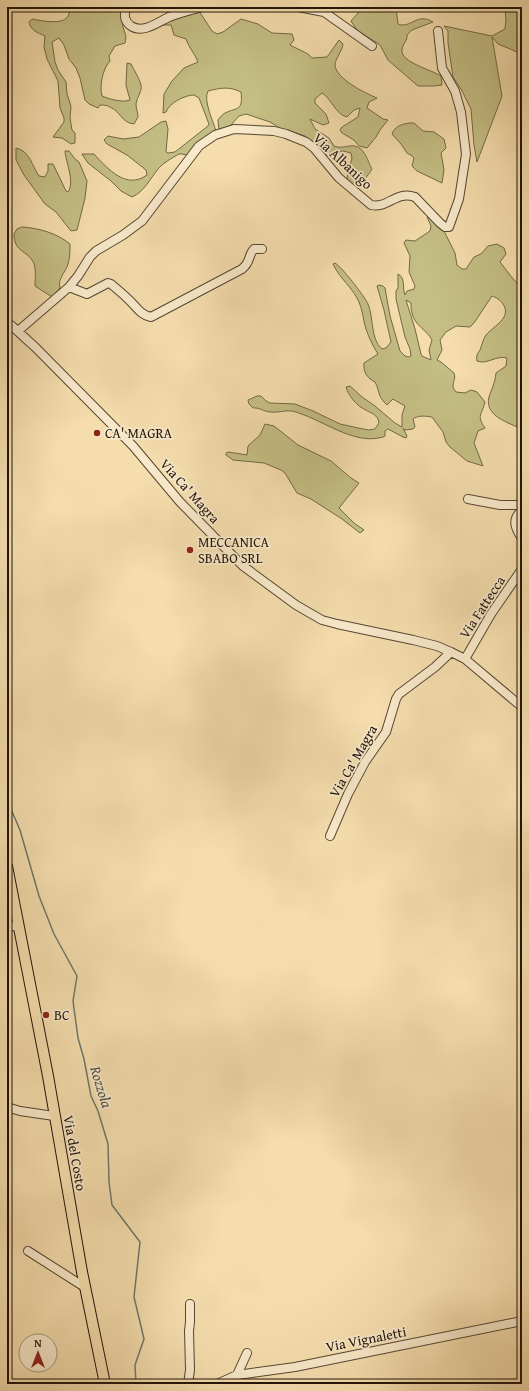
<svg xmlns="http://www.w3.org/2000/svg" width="529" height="1391" viewBox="0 0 529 1391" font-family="'Gentium Book Plus',serif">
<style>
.green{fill:#c4be84;stroke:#726946;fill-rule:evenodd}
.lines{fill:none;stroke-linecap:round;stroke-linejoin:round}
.stream{stroke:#6b786c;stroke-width:1.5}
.minor-casing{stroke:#564632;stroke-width:10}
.major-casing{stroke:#211409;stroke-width:12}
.minor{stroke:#f8e9ca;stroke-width:8}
.major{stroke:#f5ddad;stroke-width:10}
.poi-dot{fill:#8f2418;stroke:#f8e9ca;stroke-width:1.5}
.labels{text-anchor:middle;stroke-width:3.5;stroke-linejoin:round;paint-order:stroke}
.street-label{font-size:14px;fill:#211409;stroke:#f8e9ca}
.poi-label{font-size:14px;fill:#211409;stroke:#f8e9ca;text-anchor:start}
.water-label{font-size:15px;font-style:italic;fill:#4c4e43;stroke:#f8e9ca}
</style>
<rect width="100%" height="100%" fill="#f5ddad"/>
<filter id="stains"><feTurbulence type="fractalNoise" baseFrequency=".005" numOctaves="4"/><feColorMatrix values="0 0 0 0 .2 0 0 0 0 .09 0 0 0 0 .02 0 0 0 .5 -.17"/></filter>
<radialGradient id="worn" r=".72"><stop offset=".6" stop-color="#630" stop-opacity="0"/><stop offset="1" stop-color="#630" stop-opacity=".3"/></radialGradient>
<!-- green -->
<path class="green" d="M 69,7 L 123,7 C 122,14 121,20 123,27 C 125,34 127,35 125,43 L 115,46 L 109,56 L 110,61 C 103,68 99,86 102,96 C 109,99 123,103 130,100 L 126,85 L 127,63 L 131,64 C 134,70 138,76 140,82 C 144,90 137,96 136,104 C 136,109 138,112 138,117 L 134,124 C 122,123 120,111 110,107 C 107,105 103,105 100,105 L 98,108 L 89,104 L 85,100 L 80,78 L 76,68 L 69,59 L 64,45 L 59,38 L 52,42 L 55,62 L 58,70 L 66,82 L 67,94 L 71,106 L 70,118 L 72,130 L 75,133 L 75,143 L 71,144 L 62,138 L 53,137 L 64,122 L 64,118 L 60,108 L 58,81 L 47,59 L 44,47 L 45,36 C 38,33 30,30 29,22 L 32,19 C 44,21 73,28 69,7 Z
M 361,7 L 396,7 L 398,24 C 411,29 417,12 433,22 L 412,30 L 407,35 C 408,41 402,44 402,50 C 400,62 432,70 441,76 L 442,85 L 433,86 L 418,86 L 388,60 L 380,45 L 357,30 L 351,21 L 360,11 Z
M 505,7 L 522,7 L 522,54 L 498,44 L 492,37 L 502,96 L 477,162 L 474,145 L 471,109 L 461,89 L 453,77 L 448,43 L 448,31 L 444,26 L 492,36 L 505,29 L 506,20 Z
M 199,11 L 212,31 L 217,34 L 223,32 L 241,19 L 258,24 L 272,33 L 292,34 L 294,40 L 290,45 L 308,54 L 312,58 L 327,57 L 339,40 L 343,44 C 342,52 335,59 335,65 C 336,79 365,93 377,98 L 369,102 L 367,108 L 383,119 L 388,120 L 380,130 L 376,137 L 367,148 L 359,146 L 354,140 L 342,133 L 340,130 L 342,127 L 358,117 L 360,108 L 354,110 L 347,117 C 335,114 332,99 322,93 L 315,99 L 315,103 L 326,114 L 329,123 L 323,125 L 310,119 L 315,129 L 329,138 L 334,146 C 339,148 344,147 350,146 C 364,144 367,160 372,169 C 369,174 362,184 355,185 C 352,185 348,183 346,182 L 352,158 L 351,153 L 343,151 L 328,156 L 321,152 L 305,136 L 280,128 L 270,122 L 246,114 L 239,116 L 230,126 L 219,131 L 218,120 C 220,117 223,114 225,113 C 238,107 243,111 241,92 C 229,86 220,88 208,91 C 203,100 213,121 216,131 L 188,155 L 182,154 L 179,154 C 172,158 163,163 158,169 C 150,179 144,192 132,197 L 121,191 L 111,181 L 93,167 L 88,163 L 82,154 L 94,154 C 108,169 126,190 147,175 L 146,170 L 127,155 L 107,144 L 104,140 L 108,136 L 123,139 L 139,137 L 161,122 L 166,121 L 168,129 L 166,152 L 168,153 L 175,152 L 208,126 L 209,124 L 199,98 L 194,95 C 185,95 169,103 166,112 L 163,113 L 164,94 L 172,81 L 184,68 L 198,62 C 195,54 189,48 186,39 L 174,35 L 171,25 L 161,25 L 157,24 Z
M 410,123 L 414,123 L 423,131 L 434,132 L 444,139 L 446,148 L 441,153 L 444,170 L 442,183 L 417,171 L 412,166 L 414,158 L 412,156 L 407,153 L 401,144 L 392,134 C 395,126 402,124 410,123 Z
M 16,148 C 30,151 32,166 39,176 L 45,177 L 48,171 L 48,164 L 53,164 L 66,191 L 68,192 C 75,182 66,163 65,151 L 69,151 L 75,159 L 79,162 L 87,181 L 85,198 L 77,230 L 71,231 L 56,212 L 45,204 L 24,175 L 16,160 Z
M 430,216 L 436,225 L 443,229 L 455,253 L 457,265 L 462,269 L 466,269 L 474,257 L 481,254 L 488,246 L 497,244 L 504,248 L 506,254 L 500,262 C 507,271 513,280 522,288 L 522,429 C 509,423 484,416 489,397 C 492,388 495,383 496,373 L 506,366 L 507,358 C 495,355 488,365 477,361 C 476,356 477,354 480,350 C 482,345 483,339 486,335 C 491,329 500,324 504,317 C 509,308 500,298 492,296 L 474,323 L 470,327 L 456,326 L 446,332 L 440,340 L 442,350 L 437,360 L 441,362 L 454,373 C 457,381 449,384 456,392 L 465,393 L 471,390 L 477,392 L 485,402 C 482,415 476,415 485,428 L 478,431 L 474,443 L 483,466 L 467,461 L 450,447 L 446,442 L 443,432 L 432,417 C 426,416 418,415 413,419 L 415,427 L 413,429 L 405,430 L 403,428 L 407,436 L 406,438 L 403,437 L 388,429 L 385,431 L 385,436 L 383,437 C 353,446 321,418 292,411 C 285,410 278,413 271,412 C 264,412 259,407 253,408 L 249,404 L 248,400 L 257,396 L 261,396 L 266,401 L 270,403 L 295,404 L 313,411 L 340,424 L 358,428 L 369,430 L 375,429 L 379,423 C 378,414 370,413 364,409 C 356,405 348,395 346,387 L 350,386 L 362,397 L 375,406 L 395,423 L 402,427 L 402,415 L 405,406 L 393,399 L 387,405 C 377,396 380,391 375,382 C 367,378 363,372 364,363 L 378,354 C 373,346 369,338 366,329 C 363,320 363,311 359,302 C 353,288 340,279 333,264 L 335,263 C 342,267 365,297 368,304 C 374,318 370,339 382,349 L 386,348 L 391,342 L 384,310 L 377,286 L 379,285 L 383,286 L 385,288 L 390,316 L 400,351 L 405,356 L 409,357 L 411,356 L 410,349 L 405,337 L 396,299 L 396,291 L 398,288 L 398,274 C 406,278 402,288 405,295 L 407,291 L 414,289 L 415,286 L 409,272 L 410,256 L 404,243 L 406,240 L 415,241 L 430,231 L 431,226 L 427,217 ZM 406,300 L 411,303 C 411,306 411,310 412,313 C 414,325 427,330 432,340 L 429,350 L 431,360 L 422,356 L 421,354 L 415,329 Z
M 22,227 C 38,228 57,233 70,244 C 70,251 70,257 68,264 C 66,272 57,279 60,288 L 52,297 L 35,286 C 35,278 37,267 32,260 C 25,250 14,251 14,234 L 17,229 Z
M 265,424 L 274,426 L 298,445 L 331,461 L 351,478 L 359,483 L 339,508 L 354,523 L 364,530 L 360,533 L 342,519 L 311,499 L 297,493 L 285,473 L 281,470 L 264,463 L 233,460 L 226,455 L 226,453 L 228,452 L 247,455 L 248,446 L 260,435 Z"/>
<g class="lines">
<!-- stream -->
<path class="stream" d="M 7,797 L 10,807 L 20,830 L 39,896 L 54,934 L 77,976 L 73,1001 L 78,1038 L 84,1059 L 91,1096 L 98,1111 L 108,1144 L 109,1182 L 112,1205 L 140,1242 L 134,1297 L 144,1339 L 135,1365 L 136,1384"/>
<!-- minor casing -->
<g class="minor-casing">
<path id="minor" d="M 126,7 C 124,15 124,21 131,26 C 143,34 158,22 169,17 C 179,13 191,10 202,7
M 298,7 L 324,12 L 372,46
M 69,287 L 87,294 L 108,283 L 111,284 C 117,289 123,294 128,299 C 136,306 140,315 151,317 L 242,269 C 251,262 248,255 254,249 L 262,249
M 7,323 L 12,326 L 36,348 L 133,446 L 180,502 L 232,555 L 243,566 L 296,605 L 322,620 L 337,624 L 413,640 L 437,646 L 451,652 L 465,659 L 522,707
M 18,331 L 69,287 L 78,276 L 90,257 L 96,251 L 123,235 L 142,221 L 199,146 L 215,135 L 234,129 L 274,131 L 286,134 L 306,142 L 314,148 L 339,178 L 371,205 C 388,209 396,190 415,197 L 440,223 L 445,227 L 449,227 L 459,199 L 466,154 L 461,112 L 455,91 L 442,68 L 438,31
M 468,499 L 500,505 L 519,505 L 522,509
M 522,510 C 512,519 514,527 522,538
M 465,659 L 491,614 L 522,569
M 330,836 L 348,794 L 365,762 L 386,732 L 396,699 L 399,694 L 435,667 L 451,652
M 7,925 L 19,927
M 7,1107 L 20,1111 L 54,1116
M 28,1251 L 86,1288
M 237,1375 L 247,1353
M 188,1384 L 190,1370 L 189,1331 L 190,1322 L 190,1304
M 217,1384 L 237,1375 L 295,1367 L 522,1321"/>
</g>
<!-- major casing -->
<g class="major-casing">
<path id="major" d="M 7,866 L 48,1076 L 82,1272 L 105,1384"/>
</g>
<!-- minor -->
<use href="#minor" class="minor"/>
<!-- major -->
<use href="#major" class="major"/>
</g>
<!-- markers -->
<g class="poi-dot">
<circle cx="97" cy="433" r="4"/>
<circle cx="190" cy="550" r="4"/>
<circle cx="46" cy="1015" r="4"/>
</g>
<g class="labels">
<!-- street labels -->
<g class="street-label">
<text transform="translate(343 161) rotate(43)" y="5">Via Albanigo</text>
<text transform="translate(190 491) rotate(48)" y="5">Via Ca' Magra</text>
<text transform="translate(482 607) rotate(-57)" y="5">Via Fattecca</text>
<text transform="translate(353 761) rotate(-60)" y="5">Via Ca' Magra</text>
<text transform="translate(75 1153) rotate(80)" y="5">Via del Costo</text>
<text transform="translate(366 1339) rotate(-11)" y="5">Via Vignaletti</text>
</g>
<!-- poi labels -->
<g class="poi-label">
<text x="105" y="438">CA' MAGRA</text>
<text x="198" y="547">MECCANICA<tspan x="198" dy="16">SBABO SRL</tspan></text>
<text x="54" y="1020">BC</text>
</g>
<!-- water labels -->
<g class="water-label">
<text transform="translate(101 1087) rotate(73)" y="5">Rozzola</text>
</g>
</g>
<!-- margin -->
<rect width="529" height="1391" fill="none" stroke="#f5ddad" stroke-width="24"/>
<rect x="8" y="8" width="513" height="1375" fill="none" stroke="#211409" stroke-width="2"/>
<rect x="12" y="12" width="505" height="1367" fill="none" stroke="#211409"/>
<!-- north arrow -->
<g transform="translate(38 1353)"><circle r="19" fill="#f8e9ca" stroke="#a2947d"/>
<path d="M0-3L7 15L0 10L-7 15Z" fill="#8f2418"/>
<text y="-6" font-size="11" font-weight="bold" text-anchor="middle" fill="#211409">N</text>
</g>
<rect width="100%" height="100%" filter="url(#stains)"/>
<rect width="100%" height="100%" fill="url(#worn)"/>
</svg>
